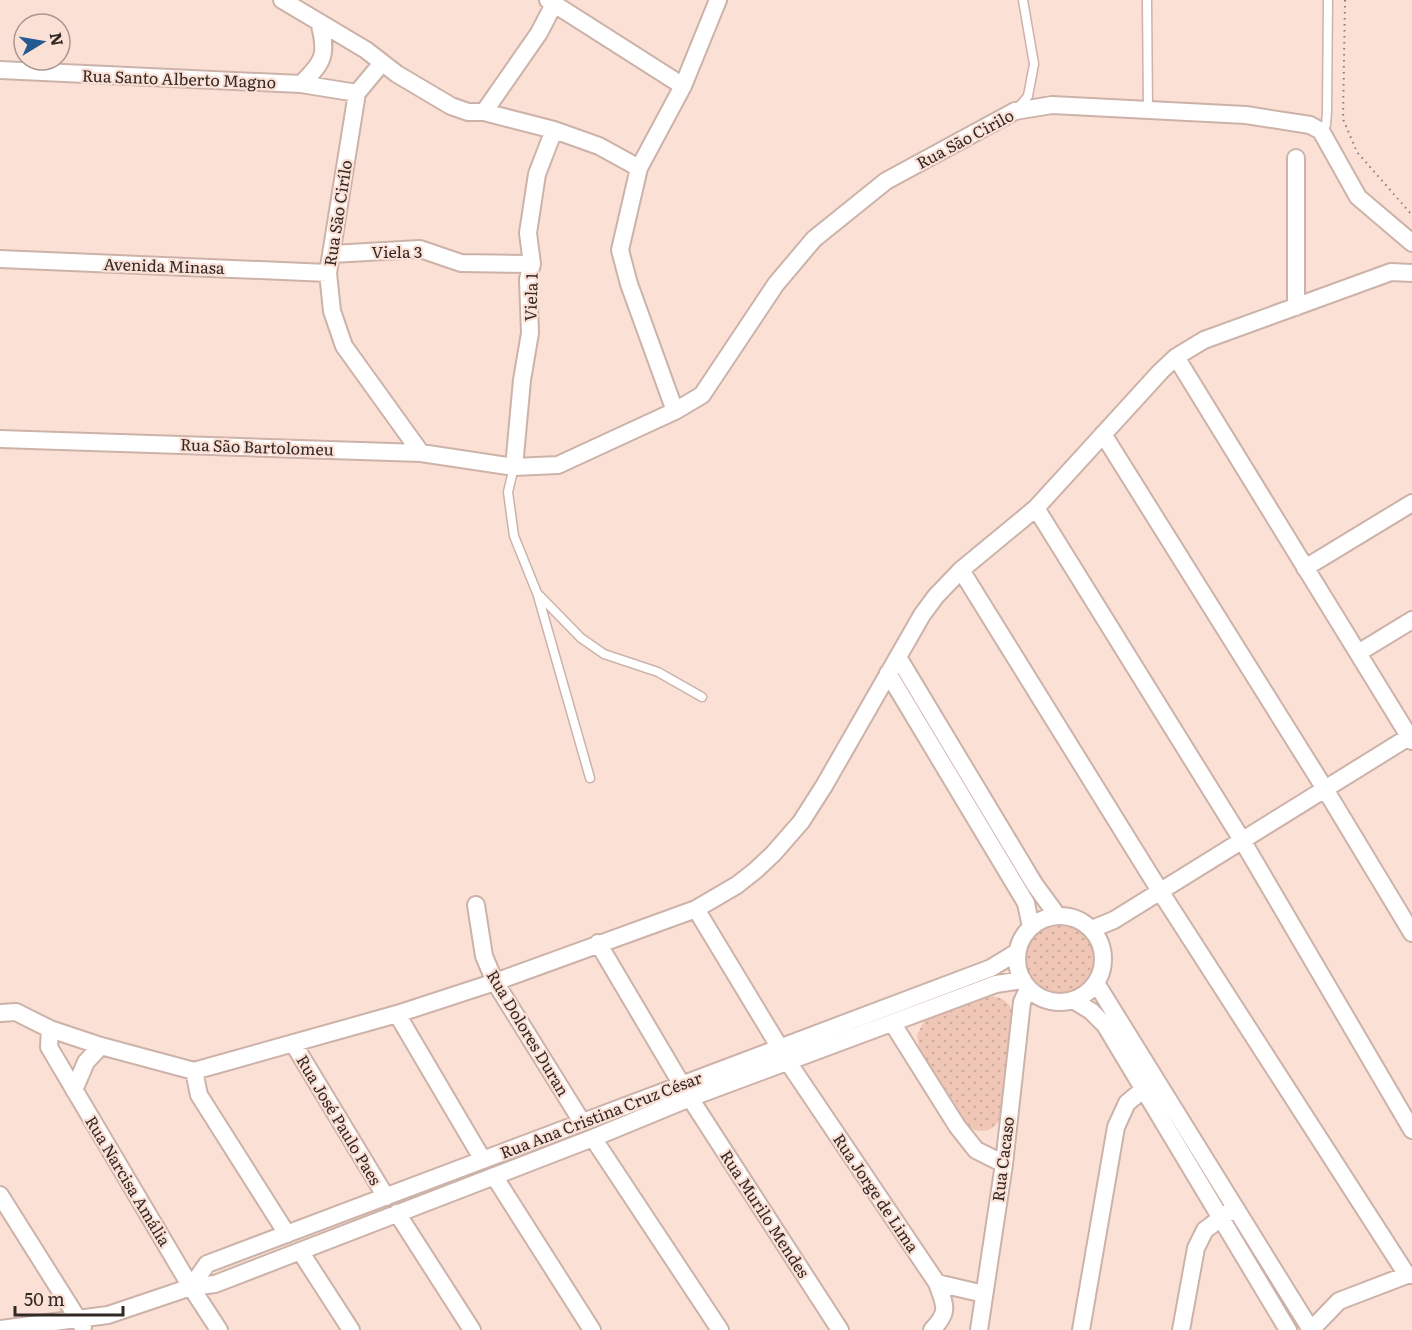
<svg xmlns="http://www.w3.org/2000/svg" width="1412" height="1330" viewBox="0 0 1412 1330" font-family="Literata,serif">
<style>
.grass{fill:url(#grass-dots)}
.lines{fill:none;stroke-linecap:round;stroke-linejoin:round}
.service-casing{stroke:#ccb2a8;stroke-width:11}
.minor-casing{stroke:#ccb2a8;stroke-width:20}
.path{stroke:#8e7c76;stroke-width:2;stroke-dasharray:1.5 4.5;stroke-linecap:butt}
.service{stroke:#fff;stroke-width:8}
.minor{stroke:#fff;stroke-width:16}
.labels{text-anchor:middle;stroke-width:4.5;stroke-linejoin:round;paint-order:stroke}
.street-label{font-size:16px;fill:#322824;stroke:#fbe0d6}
</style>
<defs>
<pattern id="grass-dots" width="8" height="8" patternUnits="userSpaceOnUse" patternTransform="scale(1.5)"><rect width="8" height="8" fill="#f0c6b6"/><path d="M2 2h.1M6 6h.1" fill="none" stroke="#ceaa9c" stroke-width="1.8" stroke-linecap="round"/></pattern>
</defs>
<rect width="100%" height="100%" fill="#fbe0d6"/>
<!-- grass -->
<path class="grass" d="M1026 959a34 34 0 1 1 68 0a34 34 0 1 1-68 0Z
M 992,996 C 1004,998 1010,1003 1013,1014 L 1001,1117 C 994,1133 976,1136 964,1122 L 919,1048 L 917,1035 L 924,1021 Z"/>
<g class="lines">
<!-- service casing -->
<g class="service-casing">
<path id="service" d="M 1147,0 L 1148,110
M 1018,108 L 1028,96 L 1034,64 L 1023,0
M 1321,131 L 1326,125 L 1327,112 L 1328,0
M 514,467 L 508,492 L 514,536 L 537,593 L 581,638 L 604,654 L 658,672 L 702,697
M 538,596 L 590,778"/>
</g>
<!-- minor casing -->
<g class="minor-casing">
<path id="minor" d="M 282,0 L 366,50 L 397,74 L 451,106 L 468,112 L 484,112 L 554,130 L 599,146 L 639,168
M 548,0 L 683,86
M 382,63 L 357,93 L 328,273 L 332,311 L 344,346 L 421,453
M 0,70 L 301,84 L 357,93
M 301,84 C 324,62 328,54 319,22
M 484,112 L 539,33 L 554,4
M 1296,158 L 1296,307
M 332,254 L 420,249 L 461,263 L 532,264
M 0,259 L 328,273
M 1176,357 L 1412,741
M 675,411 L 629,284 L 620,250 L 639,168 L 683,86 L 718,0
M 1103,434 L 1325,789 L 1412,933
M 0,439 L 421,453 L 514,467 L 558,465 L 675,411 L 702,395 L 776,284 L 814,239 L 886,181 L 1015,111 L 1052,105 L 1246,115 L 1310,125 L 1321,131 L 1358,197 L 1412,243
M 514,467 L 522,380 L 530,333 L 528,279 L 532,264 L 528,233 L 537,174 L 554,130
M 1036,508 L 1242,840 L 1412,1130
M 1305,568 L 1412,503
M 961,570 L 1160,891 L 1407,1275
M 1358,653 L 1412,620
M 898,657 L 1035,885 L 1057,915
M 888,673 L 1026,903 L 1031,927
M 476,905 L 484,956 L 495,982 L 582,1122
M 696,909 L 780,1048
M1017 959a43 43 0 1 1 86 0a43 43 0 1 1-86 0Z
M 1092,929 L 1114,920 L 1412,735
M 598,943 L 682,1085
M 1096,983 L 1311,1330
M 1073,1000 L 1091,1011 L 1105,1025 L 1288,1330
M 0,1013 L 16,1012 L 50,1029 L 101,1046 L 194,1071 L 397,1014 L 495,982 L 696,909 L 737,885 L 756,870 L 773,854 L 801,822 L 824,786 L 922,615 L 936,596 L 961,570 L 1036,508 L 1161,371 L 1176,357 L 1204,340 L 1391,272 L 1412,273
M 397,1014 L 483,1160
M 893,1024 L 957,1126 L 976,1150 L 1004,1164
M 50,1029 L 49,1047 L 191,1287 L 219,1330
M 293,1043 L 386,1197
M 788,1062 L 937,1283 L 984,1294
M 194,1071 L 199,1095 L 287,1234
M 74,1090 L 86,1062 L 101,1046
M 690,1098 L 840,1330
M 593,1138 L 720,1330
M 494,1176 L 592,1330
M 0,1195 L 83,1327
M 397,1213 L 472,1330
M 300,1251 L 351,1330
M 191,1287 L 207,1264 L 991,968 L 1017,952
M 0,1329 L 108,1315 L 191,1287 L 215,1284 L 593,1138 L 690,1098 L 996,984 L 1023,980
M 932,1330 C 950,1311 945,1306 937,1283
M 979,1330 L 1004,1164 L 1022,1002 L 1028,989
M 1081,1330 L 1116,1127 L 1127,1103 L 1151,1083
M 1181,1330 L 1196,1248 L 1205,1230 L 1229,1212
M 1311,1330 L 1339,1301 L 1407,1275 L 1412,1275"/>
</g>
<!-- path -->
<path class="path" d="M 1345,0 L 1343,119 L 1357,152 L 1412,215"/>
<!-- service -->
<use href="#service" class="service"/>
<!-- minor -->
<use href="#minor" class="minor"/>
</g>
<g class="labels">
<!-- street labels -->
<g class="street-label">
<text transform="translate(179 79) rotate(2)" y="6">Rua Santo Alberto Magno</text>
<text transform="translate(965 139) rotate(-28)" y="6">Rua São Cirilo</text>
<text transform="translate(338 213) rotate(-81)" y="6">Rua São Cirílo</text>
<text x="397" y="258">Viela 3</text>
<text transform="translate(164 266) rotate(2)" y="6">Avenida Minasa</text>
<text transform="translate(531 297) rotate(-88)" y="6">Viela 1</text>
<text transform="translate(257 447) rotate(2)" y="6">Rua São Bartolomeu</text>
<text transform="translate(528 1033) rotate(59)" y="6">Rua Dolores Duran</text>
<text transform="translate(601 1115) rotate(-21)" y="6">Rua Ana Cristina Cruz César</text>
<text transform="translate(339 1120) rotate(59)" y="6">Rua José Paulo Paes</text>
<text transform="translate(1003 1159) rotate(-83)" y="6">Rua Cacaso</text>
<text transform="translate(128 1181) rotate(59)" y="6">Rua Narcisa Amália</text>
<text transform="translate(876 1193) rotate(56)" y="6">Rua Jorge de Lima</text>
<text transform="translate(765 1214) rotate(57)" y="6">Rua Murilo Mendes</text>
</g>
</g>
<!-- north arrow -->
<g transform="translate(42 42) rotate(79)"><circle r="28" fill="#fbe0d6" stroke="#ab968f" stroke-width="1.5"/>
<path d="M0-4.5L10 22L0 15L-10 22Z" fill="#235a92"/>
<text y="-9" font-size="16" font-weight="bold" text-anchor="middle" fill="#322824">N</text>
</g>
<!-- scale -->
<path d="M15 1306v9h108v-9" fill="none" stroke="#322824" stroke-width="3"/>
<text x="24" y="1306" font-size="18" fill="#322824" stroke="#fbe0d6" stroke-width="4.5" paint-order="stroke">50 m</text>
</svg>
